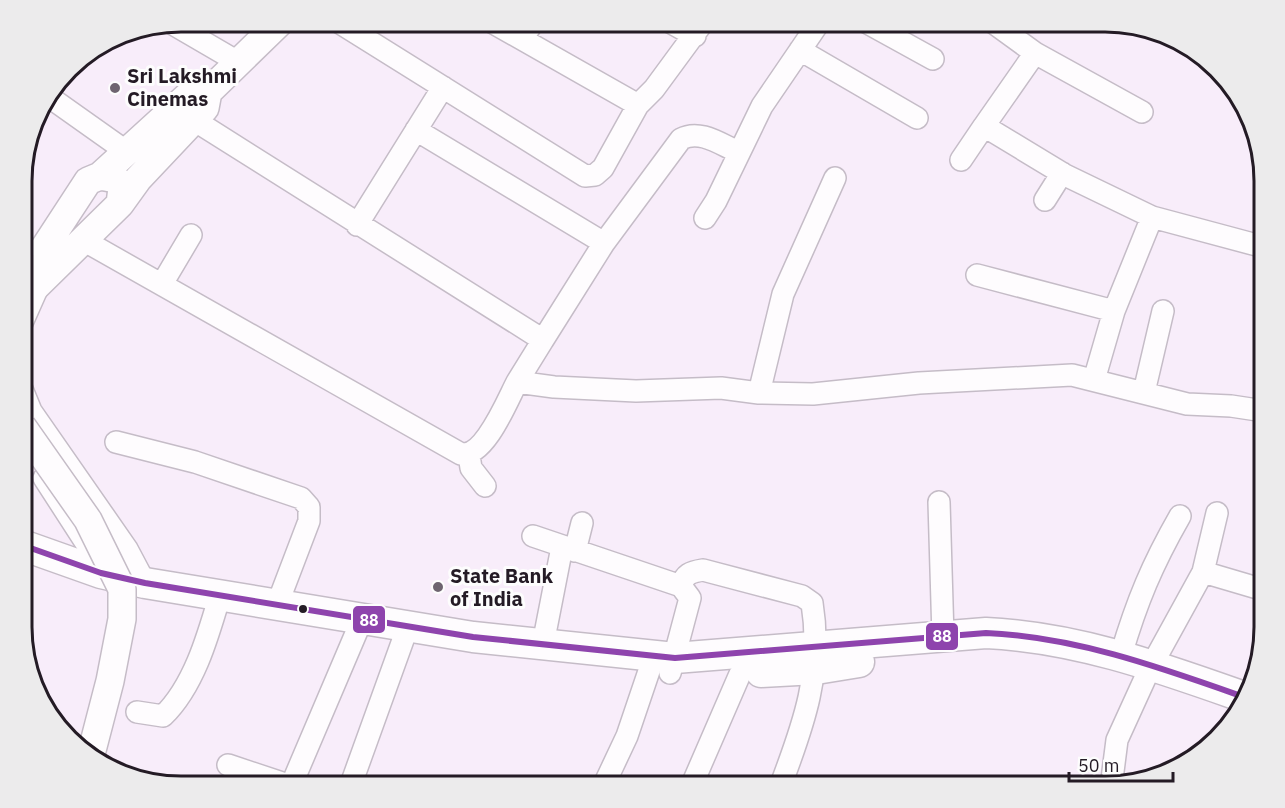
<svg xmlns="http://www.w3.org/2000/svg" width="1285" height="808" viewBox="0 0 1285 808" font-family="'IBM Plex Sans',sans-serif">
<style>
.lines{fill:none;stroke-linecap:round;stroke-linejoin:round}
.minor-casing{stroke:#c5bcc7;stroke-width:24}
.major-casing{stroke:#c5bcc7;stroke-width:30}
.highway-casing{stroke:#c5bcc7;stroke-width:33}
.minor{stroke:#fefcfe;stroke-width:21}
.major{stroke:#fefcfe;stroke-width:27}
.highway{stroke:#fefcfe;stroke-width:30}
.major-bridge-casing{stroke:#c5bcc7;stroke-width:30;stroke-linecap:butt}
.major-bridge{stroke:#fefcfe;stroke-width:27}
.bus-1-casing{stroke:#fdfdfd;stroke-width:10}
.bus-1{stroke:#8e44ad;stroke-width:6}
.poi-dot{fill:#6e6470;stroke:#fdfdfd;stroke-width:2}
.bus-dot{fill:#241b25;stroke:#fdfdfd;stroke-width:2}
.labels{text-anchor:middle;stroke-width:6;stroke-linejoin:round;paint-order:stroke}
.poi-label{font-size:20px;font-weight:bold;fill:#241b25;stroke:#fdfdfd;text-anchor:start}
.rim{fill:none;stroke:#241b25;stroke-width:3}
.line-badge{stroke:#fdfdfd;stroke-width:2}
.badge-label{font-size:16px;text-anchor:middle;font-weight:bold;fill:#fff}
</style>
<rect width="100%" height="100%" fill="#f8edfa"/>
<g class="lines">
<!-- minor casing -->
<g class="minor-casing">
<path id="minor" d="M 337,21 L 585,176 L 595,175 L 603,168 L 638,105
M 490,21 L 638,105 L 654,89 L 704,21
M 668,21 L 695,36
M 864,21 L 933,59
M 991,21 L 1035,53 L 1142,112
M 171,23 L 238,62
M 522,39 L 534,21
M 800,50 L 917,118
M 1035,53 L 984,126 L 1065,175 L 1152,217 L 1264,247
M 48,96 L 127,152
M 194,120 L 543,340 L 517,382 L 554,387 L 636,391 L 721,388 L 759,393 L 813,394 L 919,383 L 1072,375 L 1187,404 L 1231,406 L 1264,411
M 416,130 L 604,243
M 961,160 L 984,126
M 1045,200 L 1062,173
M 705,218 L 716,201 L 762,106 L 820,21
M 357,225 L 443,87
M 83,240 L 461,454 C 485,457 507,401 517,382
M 977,275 L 1114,311
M 162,284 L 191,235
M 22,323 L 38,287
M 543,340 L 604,243 L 681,139 C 700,129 720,144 738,152
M 1094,380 L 1114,311 L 1152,217
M 22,389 L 31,411 L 127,549 L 145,583
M 1144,392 L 1163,311
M 759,393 L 783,294 L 835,178
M 116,442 L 195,462 L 301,498 L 309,507 L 309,521 L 277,605
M 469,455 L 471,468 L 485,486
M 44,478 L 97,560
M 939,502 L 943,637
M 533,536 L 681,586 L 690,598 L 670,673
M 575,551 L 582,523
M 1203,572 L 1217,513
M 681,586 C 685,574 690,572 703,570 L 802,596 L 812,603 C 823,671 804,724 780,787
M 543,644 L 562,547
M 1121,655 C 1137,601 1152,565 1180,516
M 137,712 L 163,716 C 194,686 208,636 220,595
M 228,765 L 294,787
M 291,786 L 357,631
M 350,787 L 403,640
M 603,787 L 627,736 L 649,671
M 691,787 L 740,674
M 1111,787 L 1117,740 L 1148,672 L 1203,572 L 1264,590"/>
</g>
<!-- major casing -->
<g class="major-casing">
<path id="major" d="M 100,176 L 190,94 L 208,92
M 120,204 L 138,179 L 205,108 L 208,92 L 281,21
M 22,282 L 88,181 L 100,176 L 116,179 L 122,188 L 120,204 L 22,300"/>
</g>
<!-- highway casing -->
<g class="highway-casing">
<path id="highway" d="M 22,545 L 101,573 L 145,583 L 473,637 L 675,658 L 986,633 C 1076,637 1159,667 1244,697
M 761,672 L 816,669 L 859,662"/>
</g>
<!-- minor -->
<use href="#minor" class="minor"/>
<!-- major -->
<use href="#major" class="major"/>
<!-- highway -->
<use href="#highway" class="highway"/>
<!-- major-bridge casing -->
<g class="major-bridge-casing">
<path id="major-bridge" d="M 22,426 L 88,520 L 122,589 L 122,619 L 110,681 L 90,758"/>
</g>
<!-- major-bridge -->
<use href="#major-bridge" class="major-bridge"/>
<!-- bus-1 casing -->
<g class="bus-1-casing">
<path id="bus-1" d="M 22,545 L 101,573 L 145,583 L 473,637 L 675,658 L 986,633 C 1076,637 1159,667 1244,697"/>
</g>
<!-- bus-1 -->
<use href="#bus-1" class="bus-1"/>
</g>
<!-- markers -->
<g class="poi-dot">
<circle cx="115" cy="88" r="6"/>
<circle cx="438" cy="587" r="6"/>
</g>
<circle class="bus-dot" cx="303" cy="609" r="5"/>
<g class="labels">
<!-- poi labels -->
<g class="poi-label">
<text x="127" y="83">Sri Lakshmi<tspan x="127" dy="23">Cinemas</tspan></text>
<text x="450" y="583">State Bank<tspan x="450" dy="23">of India</tspan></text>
</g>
</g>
<!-- crop -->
<path d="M0 0H1285V808H0ZM181 32H1105A149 149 0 0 1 1254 181V627A149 149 0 0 1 1105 776H181A149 149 0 0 1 32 627V181A149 149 0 0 1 181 32Z" fill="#ecebec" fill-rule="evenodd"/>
<path class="rim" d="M181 32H1105A149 149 0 0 1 1254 181V627A149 149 0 0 1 1105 776H181A149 149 0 0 1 32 627V181A149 149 0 0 1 181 32Z"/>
<g class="line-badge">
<rect x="352" y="605" width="34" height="29" rx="6" fill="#8e44ad"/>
<rect x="925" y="622" width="34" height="29" rx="6" fill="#8e44ad"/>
</g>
<g class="badge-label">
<text x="369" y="626">88</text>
<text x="942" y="642">88</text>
</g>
<!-- scale -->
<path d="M1069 772v9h104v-9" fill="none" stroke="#241b25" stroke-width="3"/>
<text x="1078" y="772" font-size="18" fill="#241b25" stroke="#fdfdfd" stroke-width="4.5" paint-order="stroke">50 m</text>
</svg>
